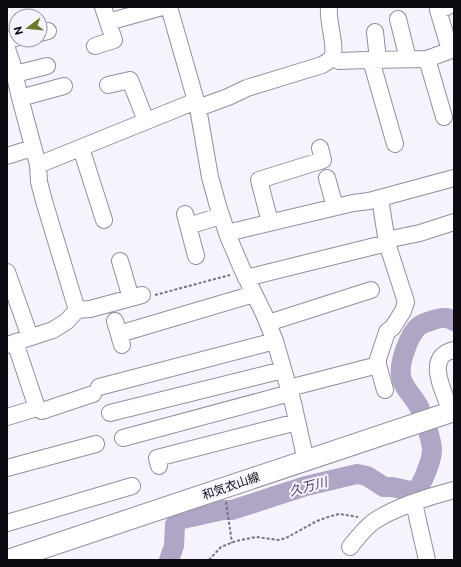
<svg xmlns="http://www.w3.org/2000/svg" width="461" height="567" viewBox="0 0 461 567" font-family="Commissioner,'Noto Sans JP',sans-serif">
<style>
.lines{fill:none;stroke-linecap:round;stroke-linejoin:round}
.river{stroke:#afa5c4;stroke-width:20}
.minor-casing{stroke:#938e9d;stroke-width:18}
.major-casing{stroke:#938e9d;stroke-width:22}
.path{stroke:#77747c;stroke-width:2;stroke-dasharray:3 2;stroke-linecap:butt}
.minor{stroke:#fff;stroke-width:16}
.major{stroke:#fff;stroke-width:20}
.labels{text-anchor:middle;stroke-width:4;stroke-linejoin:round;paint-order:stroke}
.street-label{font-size:12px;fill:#0d0b11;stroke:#f6f3fd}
.water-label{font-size:13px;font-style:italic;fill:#4a3965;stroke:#f6f3fd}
</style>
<rect width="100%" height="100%" fill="#f6f3fd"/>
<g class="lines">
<!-- river -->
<path class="river" d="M 420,409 C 415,397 402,388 401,375 C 399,363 409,334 419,326 C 423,323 440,317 446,318 C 448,318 452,320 454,321
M 169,560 L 174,546 L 175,525 L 178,520 L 223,510 L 232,510 L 306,486 L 357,474 L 367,476 L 384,487 L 392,487 L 411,491 L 418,489 C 423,481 432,460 432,450 C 432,444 430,438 428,431"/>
<!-- minor casing -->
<g class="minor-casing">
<path id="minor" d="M 169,7 L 198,108 L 210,177 L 218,206 L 228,236 L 243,271 L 264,314 L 275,341 L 293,403 L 306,461
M 447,7 L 438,10 L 450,50
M 398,19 L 408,59
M 108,22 L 162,7
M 375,32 L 378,60
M 40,33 L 48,31
M 7,40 L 16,38
M 95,46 L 114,40 L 103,7
M 7,49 L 12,63 L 20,98 L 38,165 L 39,182 L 44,201 L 77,310 L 67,321 L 53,330 L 7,345
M 332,57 L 339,61 L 368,60 L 427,59 L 454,49
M 427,59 L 444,117
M 371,60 L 395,144
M 15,74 L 47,66
M 108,85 L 130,80 L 146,121
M 20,98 L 64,86
M 198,108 L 228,97 L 247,88 L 322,65 C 325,63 330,61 332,57 C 337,47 327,20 329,7
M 81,148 L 104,220
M 7,156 L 32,148
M 38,165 L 196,101
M 327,178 L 335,207
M 380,198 L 387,243 L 406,302 L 403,311 L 393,327 L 387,332 L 378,359 L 378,365 L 385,390
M 185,214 L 196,256
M 270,222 L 259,180 L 323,160 L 320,148
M 188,226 L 221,216
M 227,233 L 353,203 L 369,201 L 454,178
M 386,240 L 420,233 L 454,222
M 120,261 L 131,298
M 7,272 L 30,337
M 246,278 L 387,243
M 77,310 L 90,309 L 142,295
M 115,321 L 122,345
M 268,323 L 371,290
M 119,334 L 254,294
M 15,342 L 37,408
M 99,387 L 275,341
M 289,388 L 378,365
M 451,412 C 445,394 423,356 454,350
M 110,413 L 283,370
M 7,417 L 37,408 L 42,411 L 93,394
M 123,438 L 290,393
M 159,466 L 157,458 L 297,422
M 7,468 L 96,444
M 414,503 L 427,560
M 7,523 L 132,486
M 350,547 C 357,538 364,529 373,522 C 393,508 431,496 454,490"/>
</g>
<!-- major casing -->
<g class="major-casing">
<path id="major" d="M 8,560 L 454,411"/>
</g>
<!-- path -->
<path class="path" d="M 155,295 L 230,275
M 226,502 L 232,543
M 209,560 L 221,547 L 236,541 L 256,537 L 279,540 L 286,538 L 317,521 L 328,517 L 339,514 L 358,517"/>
<!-- minor -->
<use href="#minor" class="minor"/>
<!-- major -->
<use href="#major" class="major"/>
</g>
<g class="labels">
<!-- street labels -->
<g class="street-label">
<text transform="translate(231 486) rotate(-19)" y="4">和気衣山線</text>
</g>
<!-- water labels -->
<g class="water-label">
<text transform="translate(308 486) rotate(-15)" y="5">久万川</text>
</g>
</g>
<!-- border -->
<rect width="461" height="567" fill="none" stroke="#0d0b11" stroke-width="16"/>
<!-- north arrow -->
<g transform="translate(28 28) rotate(254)"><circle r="19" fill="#f6f3fd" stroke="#99969f"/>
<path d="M0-3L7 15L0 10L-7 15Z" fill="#697b2b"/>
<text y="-6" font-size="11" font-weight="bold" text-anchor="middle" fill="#0d0b11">N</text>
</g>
</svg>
